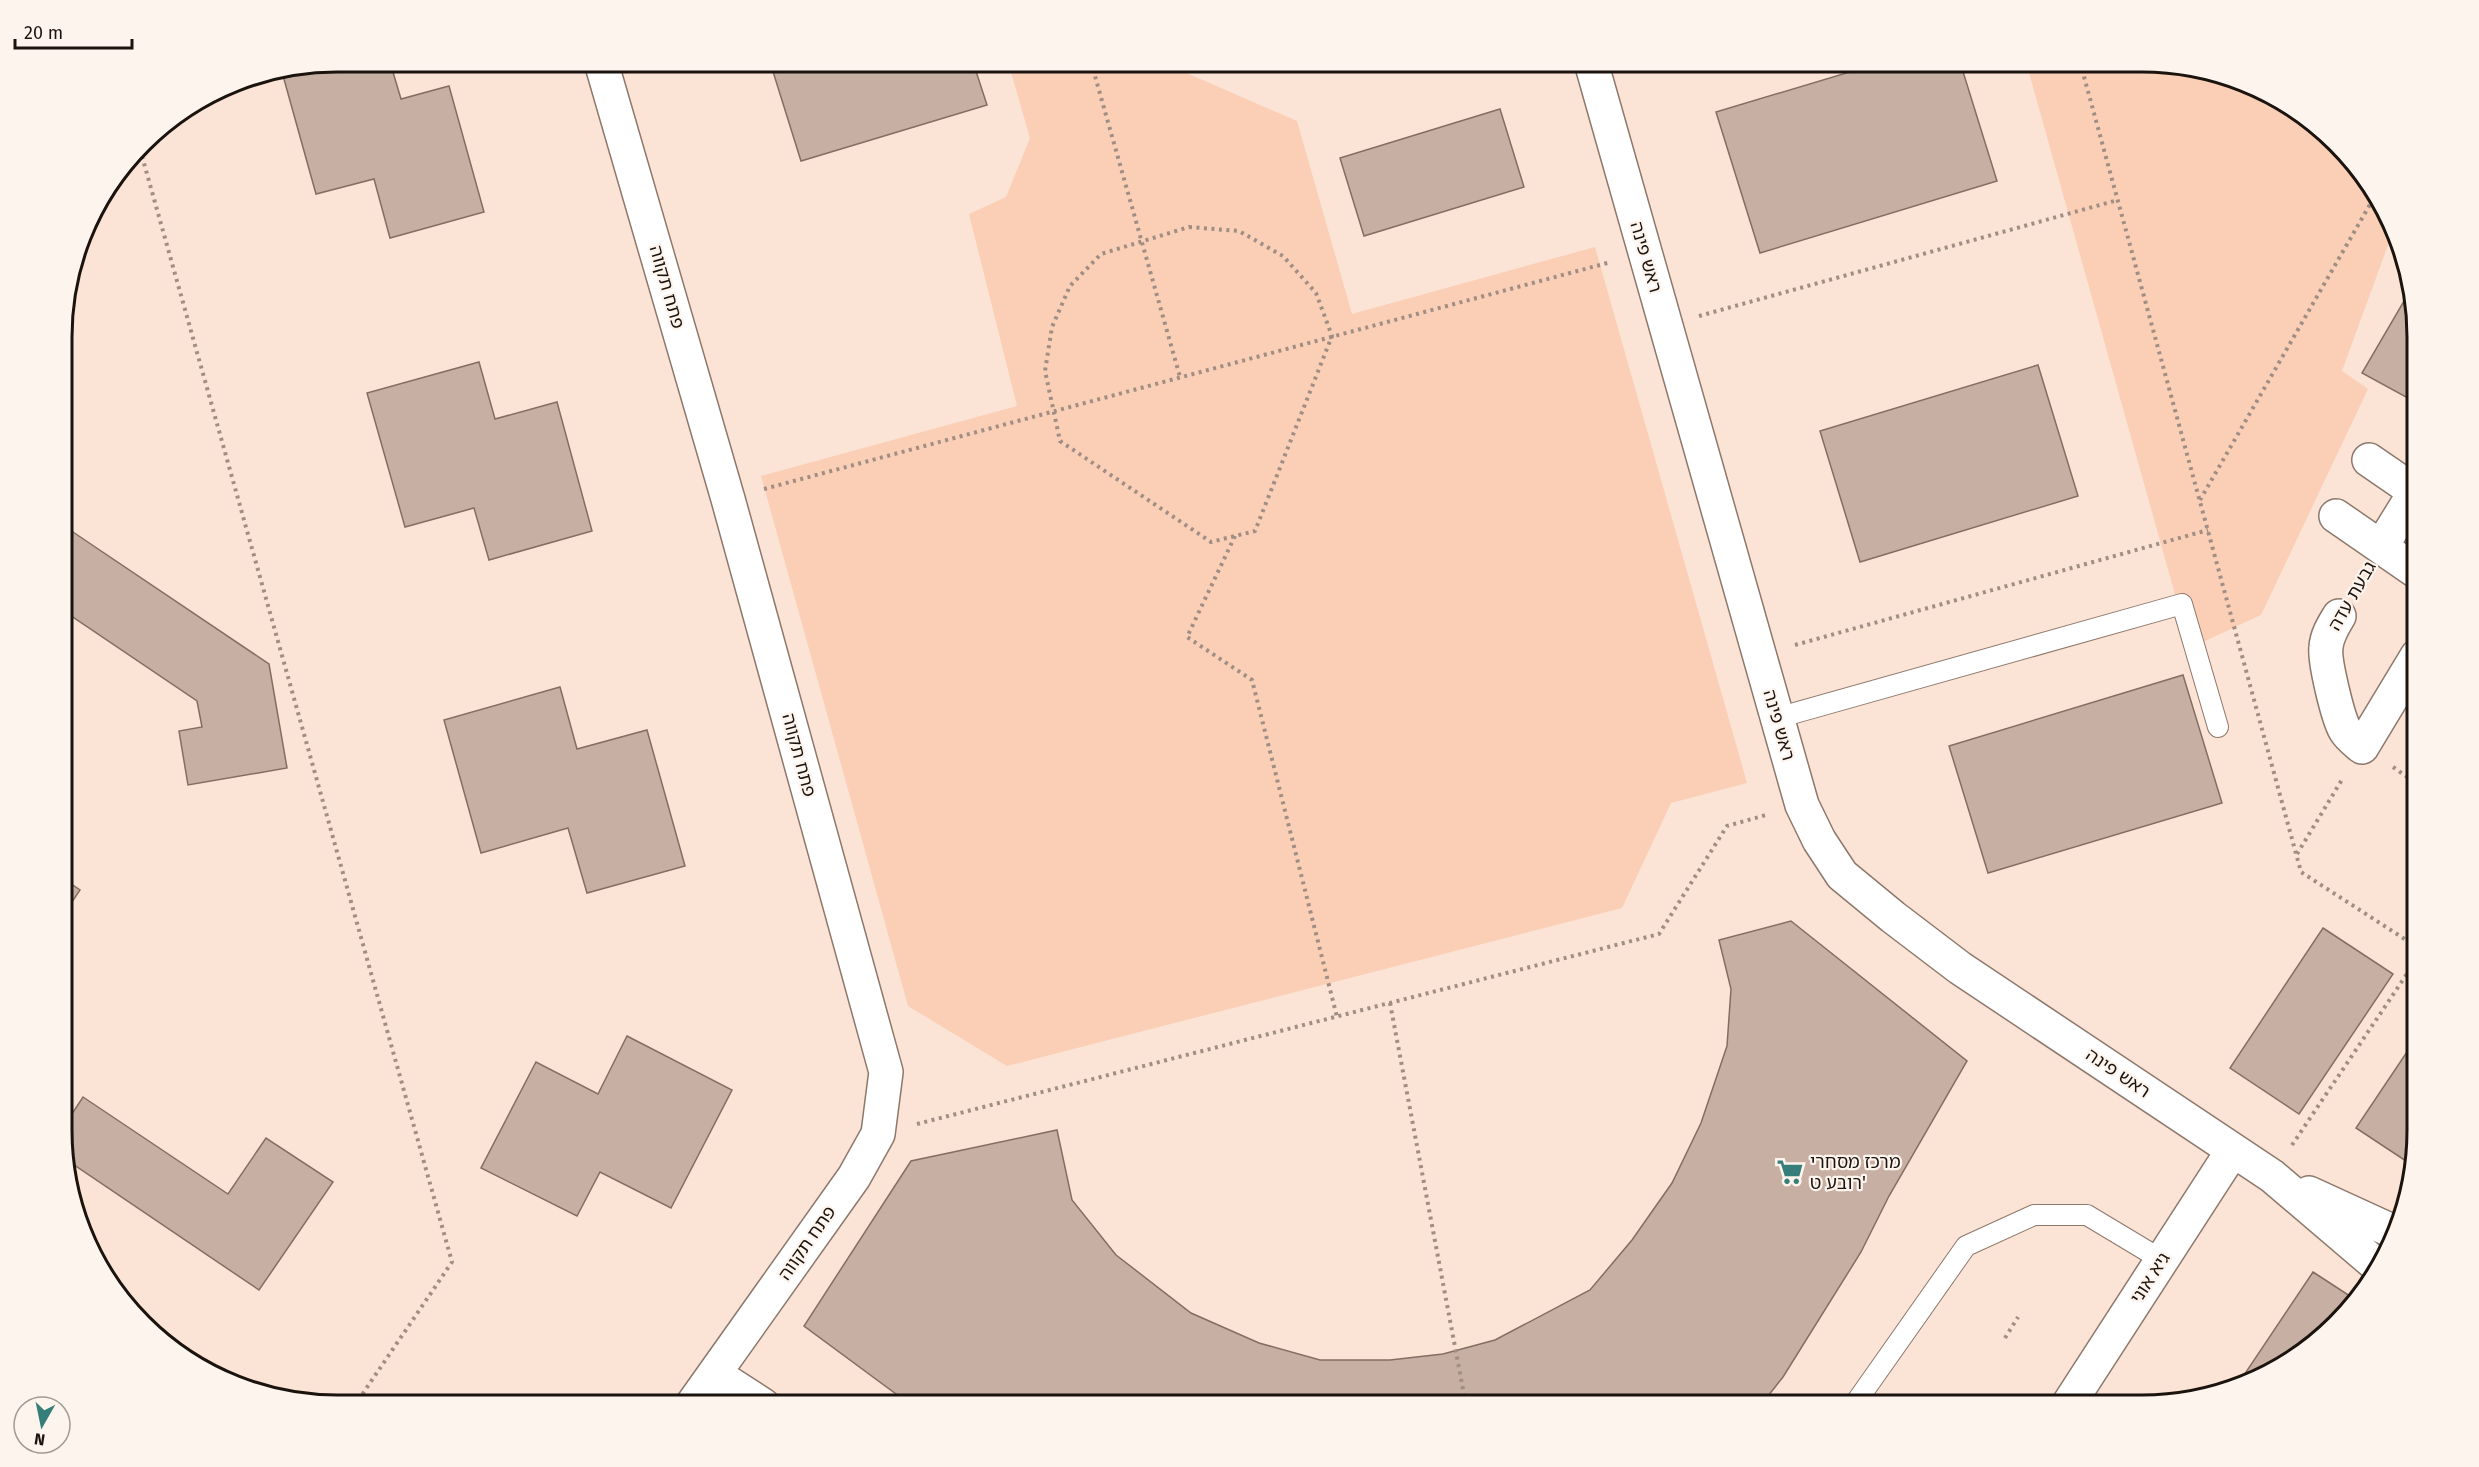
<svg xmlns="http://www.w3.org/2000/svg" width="2479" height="1467" viewBox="0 0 2479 1467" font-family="'Fira Sans','Noto Sans Hebrew',sans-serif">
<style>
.green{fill:#facfb6}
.building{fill:#c7b0a3;stroke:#846e62;stroke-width:1.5}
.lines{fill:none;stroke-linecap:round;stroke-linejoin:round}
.service-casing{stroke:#8d786c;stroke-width:22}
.minor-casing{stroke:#8d786c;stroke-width:36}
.path{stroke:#a08e84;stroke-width:4;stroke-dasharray:3 4.5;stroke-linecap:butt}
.service{stroke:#fff;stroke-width:20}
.minor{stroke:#fff;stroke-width:33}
.labels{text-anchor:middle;stroke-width:4.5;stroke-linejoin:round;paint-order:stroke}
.street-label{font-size:18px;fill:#1b130e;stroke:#fef4ee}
.poi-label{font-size:18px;fill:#1b130e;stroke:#fef4ee;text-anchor:start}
.rim{fill:none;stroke:#1b130e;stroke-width:3}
</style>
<rect width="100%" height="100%" fill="#fbe3d5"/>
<!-- green -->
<path class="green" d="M 1008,62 L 1167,62 L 1168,65 L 1297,121 L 1352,314 L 1595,247 L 1747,783 L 1671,803 L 1622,908 L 1007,1066 L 908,1006 L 761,476 L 1017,406 L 969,214 L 1006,197 L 1030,138 Z
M 2026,62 L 2143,62 L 2214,71 L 2280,99 L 2371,184 L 2390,222 L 2388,245 L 2342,371 L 2368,389 L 2261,615 L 2190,648 Z"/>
<!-- building -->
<path class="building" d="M 337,62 L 390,62 L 401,99 L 449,86 L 484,212 L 390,238 L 374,179 L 316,194 L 282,72 Z
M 770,62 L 973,62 L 987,105 L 801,161 Z
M 1883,62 L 1960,62 L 1997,181 L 1760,253 L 1716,112 Z
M 1500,109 L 1524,187 L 1364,236 L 1340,158 Z
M 2411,289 L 2417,318 L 2417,403 L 2362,373 Z
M 479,362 L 495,419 L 557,402 L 592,531 L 489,560 L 474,508 L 405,527 L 367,393 Z
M 2038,365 L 2078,496 L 1860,562 L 1820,431 Z
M 64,526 L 269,664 L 287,768 L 188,785 L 179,731 L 202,727 L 197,701 L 64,611 Z
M 2183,675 L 2222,803 L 1988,873 L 1949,746 Z
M 560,687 L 577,749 L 647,730 L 685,866 L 587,893 L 568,828 L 481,853 L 444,720 Z
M 64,879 L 80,890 L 64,914 Z
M 1791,921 L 1967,1061 L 1889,1196 L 1861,1252 L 1783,1377 L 1761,1405 L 911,1405 L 804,1326 L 911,1161 L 1057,1130 L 1072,1200 L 1116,1255 L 1191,1313 L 1259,1343 L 1320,1360 L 1390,1360 L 1443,1354 L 1495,1340 L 1590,1290 L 1632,1240 L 1672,1183 L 1701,1123 L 1727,1046 L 1731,989 L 1719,940 Z
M 2323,928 L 2393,974 L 2299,1114 L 2230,1068 Z
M 627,1036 L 732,1090 L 671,1208 L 600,1172 L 577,1216 L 481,1168 L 536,1062 L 598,1094 Z
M 2417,1037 L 2417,1148 L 2412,1165 L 2356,1128 Z
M 83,1097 L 228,1194 L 266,1138 L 333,1182 L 259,1290 L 64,1158 L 64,1126 Z
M 2313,1272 L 2356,1300 L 2337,1325 L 2280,1368 L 2240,1381 Z"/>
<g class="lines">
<!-- service casing -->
<g class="service-casing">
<path id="service" d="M 1777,718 L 2182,604 L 2218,727
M 1854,1405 L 1966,1246 L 2034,1215 L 2087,1215 L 2162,1260"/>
</g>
<!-- minor casing -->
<g class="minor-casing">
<path id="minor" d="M 601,62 L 728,499 L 886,1072 L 878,1134 L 854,1177 L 692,1405
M 1591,62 L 1802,805 L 1819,840 L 1842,875 L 1893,917 L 1960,968 L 2272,1176 L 2380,1268
M 2369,460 L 2417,493
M 2336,516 L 2417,572
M 2381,547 L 2415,492
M 2339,616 C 2333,626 2327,635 2326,647 C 2324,661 2338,718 2345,730 C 2349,737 2356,742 2362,747 L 2417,656
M 2309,1193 L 2392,1231
M 715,1374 L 763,1405
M 2068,1405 L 2233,1150"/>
</g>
<!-- path -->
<path class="path" d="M 1091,62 L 1180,377
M 2080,62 L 2301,872 L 2417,947
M 140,149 L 452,1262 L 355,1405
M 1189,227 L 1239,231 L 1283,256 L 1316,293 L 1332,336 L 1255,531 L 1211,542 L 1060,441 L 1045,371 L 1052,327 L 1070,286 L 1101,254 Z
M 1699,316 L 2118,200
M 764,489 L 1611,262
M 2200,500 L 2376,194
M 1235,536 L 1187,637 L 1252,680 L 1337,1017
M 1795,645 L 2208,530
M 2393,767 L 2417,784
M 2297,854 L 2343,778
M 1390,1003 L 1466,1405
M 917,1124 L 1659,934 L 1727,826 L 1766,815
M 2292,1145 L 2417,959
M 2005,1338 L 2018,1317"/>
<!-- service -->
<use href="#service" class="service"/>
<!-- minor -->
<use href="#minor" class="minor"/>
</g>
<!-- icons -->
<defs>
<g id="supermarket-bare" transform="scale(2.07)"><path d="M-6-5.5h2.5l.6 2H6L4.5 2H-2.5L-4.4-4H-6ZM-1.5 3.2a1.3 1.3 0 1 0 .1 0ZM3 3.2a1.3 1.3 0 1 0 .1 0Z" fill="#357e7a" stroke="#fef4ee" stroke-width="2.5" paint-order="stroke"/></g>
</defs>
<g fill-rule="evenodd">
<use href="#supermarket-bare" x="1790" y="1172"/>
</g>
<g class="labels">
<!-- street labels -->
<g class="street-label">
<text transform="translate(1646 257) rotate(74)" y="6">ראש פינה</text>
<text transform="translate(667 287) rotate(74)" y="6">פתח תקווה</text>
<text transform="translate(2352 596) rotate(-60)" y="6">גבעת עדה</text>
<text transform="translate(1779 725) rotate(74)" y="6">ראש פינה</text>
<text transform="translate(799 755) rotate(75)" y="6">פתח תקווה</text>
<text transform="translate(2118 1073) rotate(34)" y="6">ראש פינה</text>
<text transform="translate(807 1243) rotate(-55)" y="6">פתח תקווה</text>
<text transform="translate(2150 1278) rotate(-57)" y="6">גיא אוני</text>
</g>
<!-- poi labels -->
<g class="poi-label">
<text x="1810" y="1168">מרכז מסחרי<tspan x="1810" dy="21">רובע ט'</tspan></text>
</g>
</g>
<!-- crop -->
<path d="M0 0H2479V1467H0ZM337 72H2142A265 265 0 0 1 2407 337V1130A265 265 0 0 1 2142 1395H337A265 265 0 0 1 72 1130V337A265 265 0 0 1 337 72Z" fill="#fef4ee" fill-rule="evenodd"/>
<path class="rim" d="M337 72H2142A265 265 0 0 1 2407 337V1130A265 265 0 0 1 2142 1395H337A265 265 0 0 1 72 1130V337A265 265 0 0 1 337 72Z"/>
<!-- north arrow -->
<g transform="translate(42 1425) rotate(189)"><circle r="28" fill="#fef4ee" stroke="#a39a94" stroke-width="1.5"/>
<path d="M0-4.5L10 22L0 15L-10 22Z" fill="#357e7a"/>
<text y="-9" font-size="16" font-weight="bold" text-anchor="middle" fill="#1b130e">N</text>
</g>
<!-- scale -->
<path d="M15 39v9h117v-9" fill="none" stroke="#1b130e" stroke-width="3"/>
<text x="24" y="39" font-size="18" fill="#1b130e" stroke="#fef4ee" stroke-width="4.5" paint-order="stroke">20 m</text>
</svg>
